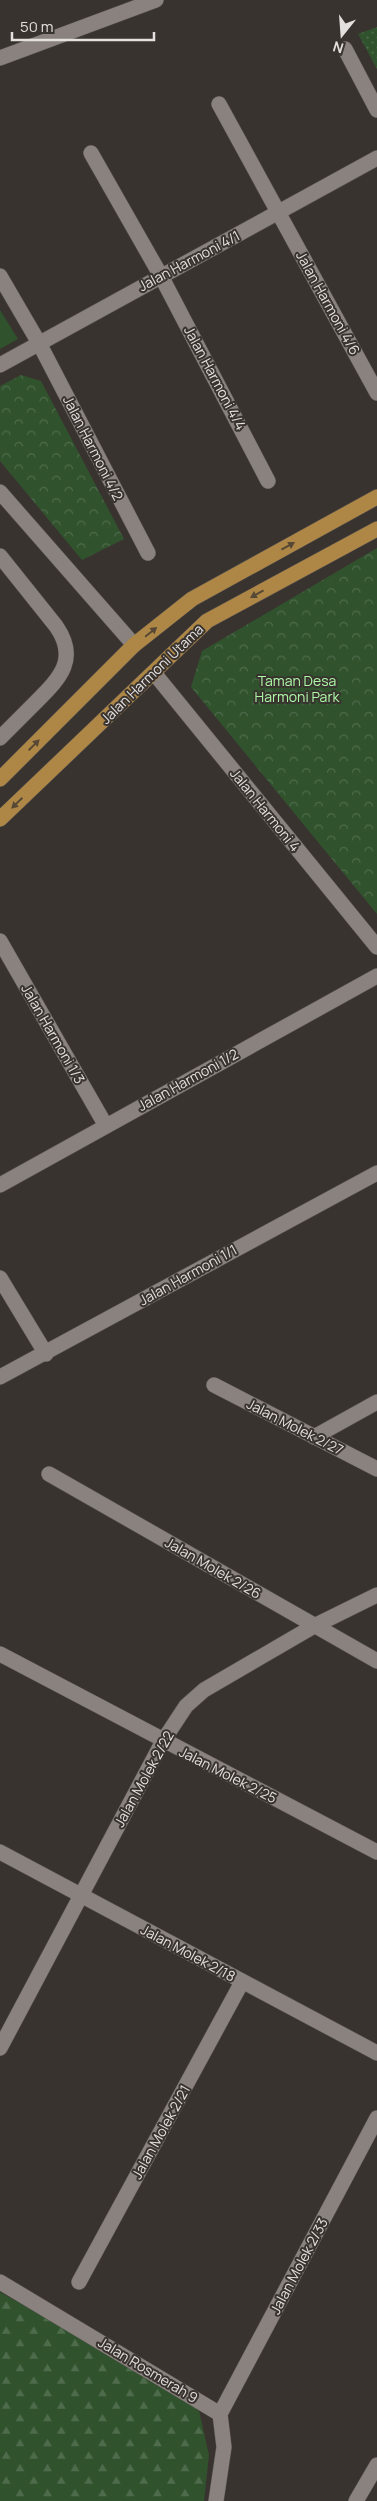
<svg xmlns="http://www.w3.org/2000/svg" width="377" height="2501" viewBox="0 0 377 2501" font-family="Manrope,sans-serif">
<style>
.grass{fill:url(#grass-dots)}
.forest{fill:url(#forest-firs)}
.park{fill:url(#park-crowns)}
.garden{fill:#30532d}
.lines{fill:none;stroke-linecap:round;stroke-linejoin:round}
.street-casing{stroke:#57524f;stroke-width:16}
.secondary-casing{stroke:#57524f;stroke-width:16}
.primary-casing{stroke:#57524f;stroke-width:16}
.street{stroke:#89827e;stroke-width:15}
.secondary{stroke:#89827e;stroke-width:15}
.primary{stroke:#ae8746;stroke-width:15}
.oneway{fill:#564835}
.labels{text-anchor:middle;stroke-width:4;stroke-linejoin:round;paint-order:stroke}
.street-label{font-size:14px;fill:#e4e0de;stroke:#39332f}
.park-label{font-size:14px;fill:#acf9a5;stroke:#39332f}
</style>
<defs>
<pattern id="grass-dots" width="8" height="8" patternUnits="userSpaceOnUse" patternTransform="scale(1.25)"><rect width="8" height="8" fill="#30532d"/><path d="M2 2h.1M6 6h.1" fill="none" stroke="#4e6b4b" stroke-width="1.8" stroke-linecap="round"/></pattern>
<pattern id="forest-firs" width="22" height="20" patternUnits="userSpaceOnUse" patternTransform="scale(1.25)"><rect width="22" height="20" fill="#30532d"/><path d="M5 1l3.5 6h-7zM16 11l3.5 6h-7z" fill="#4e6b4b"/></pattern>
<pattern id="park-crowns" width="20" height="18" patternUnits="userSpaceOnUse" patternTransform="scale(1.25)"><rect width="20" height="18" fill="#30532d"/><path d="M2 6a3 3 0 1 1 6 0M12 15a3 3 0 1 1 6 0" fill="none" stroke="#4e6b4b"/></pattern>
</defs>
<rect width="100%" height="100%" fill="#39332f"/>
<!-- grass -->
<path class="grass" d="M 377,27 L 377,69 L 358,34 Z"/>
<!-- forest -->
<path class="forest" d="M 0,2292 L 166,2385 L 199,2411 L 209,2455 L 204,2501 L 0,2501 Z"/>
<!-- park -->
<path class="park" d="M 21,375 L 41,381 L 124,539 L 82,560 L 0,461 L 0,386 Z
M 377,548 L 377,914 L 191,687 L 202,651 Z"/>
<!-- garden -->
<path class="garden" d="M 0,310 L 18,339 L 0,349 Z"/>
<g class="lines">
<!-- street casing -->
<g class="street-casing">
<path id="street" d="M 345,49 L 377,110
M 0,58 L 156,0
M 219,104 L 377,393
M 91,153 L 161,276 L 268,481
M 0,276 L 39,343 L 148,553
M 0,365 L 377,158
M 0,492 L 134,645
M 0,556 L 56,626 C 79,659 60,678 36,702 C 24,714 12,726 0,738
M 154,673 L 377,947
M 0,941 L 106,1126
M 0,1185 L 377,976
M 0,1278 L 46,1354
M 0,1377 L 377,1173
M 214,1385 L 377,1469
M 314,1437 L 377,1402
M 49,1474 L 377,1661
M 0,1654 L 377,1852
M 0,1852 L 377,2053
M 0,2048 L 163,1741 L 186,1706 L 204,1690 L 314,1626 L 377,1595
M 79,2282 L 242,1982
M 356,2501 L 377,2465"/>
</g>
<!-- secondary casing -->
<g class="secondary-casing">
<path id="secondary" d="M 0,2282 L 220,2414
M 220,2414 L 377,2118
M 216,2501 L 224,2447 L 220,2414"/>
</g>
<!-- primary casing -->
<g class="primary-casing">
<path id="primary" d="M 0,779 L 134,645 L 192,599 L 377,497
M 0,819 L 207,621 L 377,529"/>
</g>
<!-- street -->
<use href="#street" class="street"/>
<!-- secondary -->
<use href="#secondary" class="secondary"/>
<!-- primary -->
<use href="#primary" class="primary"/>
</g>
<!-- one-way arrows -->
<defs><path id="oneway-solid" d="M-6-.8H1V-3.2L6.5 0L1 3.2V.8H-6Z" transform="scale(1.25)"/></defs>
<g class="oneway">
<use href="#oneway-solid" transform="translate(288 546) rotate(-29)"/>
<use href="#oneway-solid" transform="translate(257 594) rotate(151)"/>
<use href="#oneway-solid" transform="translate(151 632) rotate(-39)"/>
<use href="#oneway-solid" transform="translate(34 745) rotate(-45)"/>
<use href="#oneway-solid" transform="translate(17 803) rotate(136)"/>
</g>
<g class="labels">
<!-- street labels -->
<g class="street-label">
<text transform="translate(189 261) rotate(-28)" y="5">Jalan Harmoni 4/1</text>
<text transform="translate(328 303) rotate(61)" y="5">Jalan Harmoni 4/6</text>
<text transform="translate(215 378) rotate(62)" y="5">Jalan Harmoni 4/4</text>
<text transform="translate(93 448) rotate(63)" y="5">Jalan Harmoni 4/2</text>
<text transform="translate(152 674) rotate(-44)" y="5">Jalan Harmoni Utama</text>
<text transform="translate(265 810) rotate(51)" y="5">Jalan Harmoni 4</text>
<text transform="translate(53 1034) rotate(60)" y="5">Jalan Harmoni 1/3</text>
<text transform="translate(188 1080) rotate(-29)" y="5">Jalan Harmoni 1/2</text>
<text transform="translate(188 1275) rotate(-29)" y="5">Jalan Harmoni 1/1</text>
<text transform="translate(295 1427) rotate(27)" y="5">Jalan Molek 2/27</text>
<text transform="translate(213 1568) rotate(30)" y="5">Jalan Molek 2/26</text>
<text transform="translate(228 1775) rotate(27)" y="5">Jalan Molek 2/25</text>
<text transform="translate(144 1779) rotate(-61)" y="5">Jalan Molek 2/22</text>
<text transform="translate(188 1953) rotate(28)" y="5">Jalan Molek 2/18</text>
<text transform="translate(161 2132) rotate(-61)" y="5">Jalan Molek 2/21</text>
<text transform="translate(299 2266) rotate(-62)" y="5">Jalan Molek 2/33</text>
<text transform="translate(148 2370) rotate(31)" y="5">Jalan Rosmerah 9</text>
</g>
<!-- park labels -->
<g class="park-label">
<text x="297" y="686">Taman Desa<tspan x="297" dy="16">Harmoni Park</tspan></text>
</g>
</g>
<!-- north arrow -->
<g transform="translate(342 35) rotate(197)" stroke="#39332f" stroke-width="4" paint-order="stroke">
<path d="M0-4L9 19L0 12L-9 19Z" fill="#e4e0de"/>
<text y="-8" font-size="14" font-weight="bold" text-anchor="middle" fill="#e4e0de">N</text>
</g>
<!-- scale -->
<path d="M12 32v8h142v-8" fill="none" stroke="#e4e0de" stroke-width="2.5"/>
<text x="20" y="32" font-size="15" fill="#e4e0de" stroke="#39332f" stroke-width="4" paint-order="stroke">50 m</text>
</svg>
